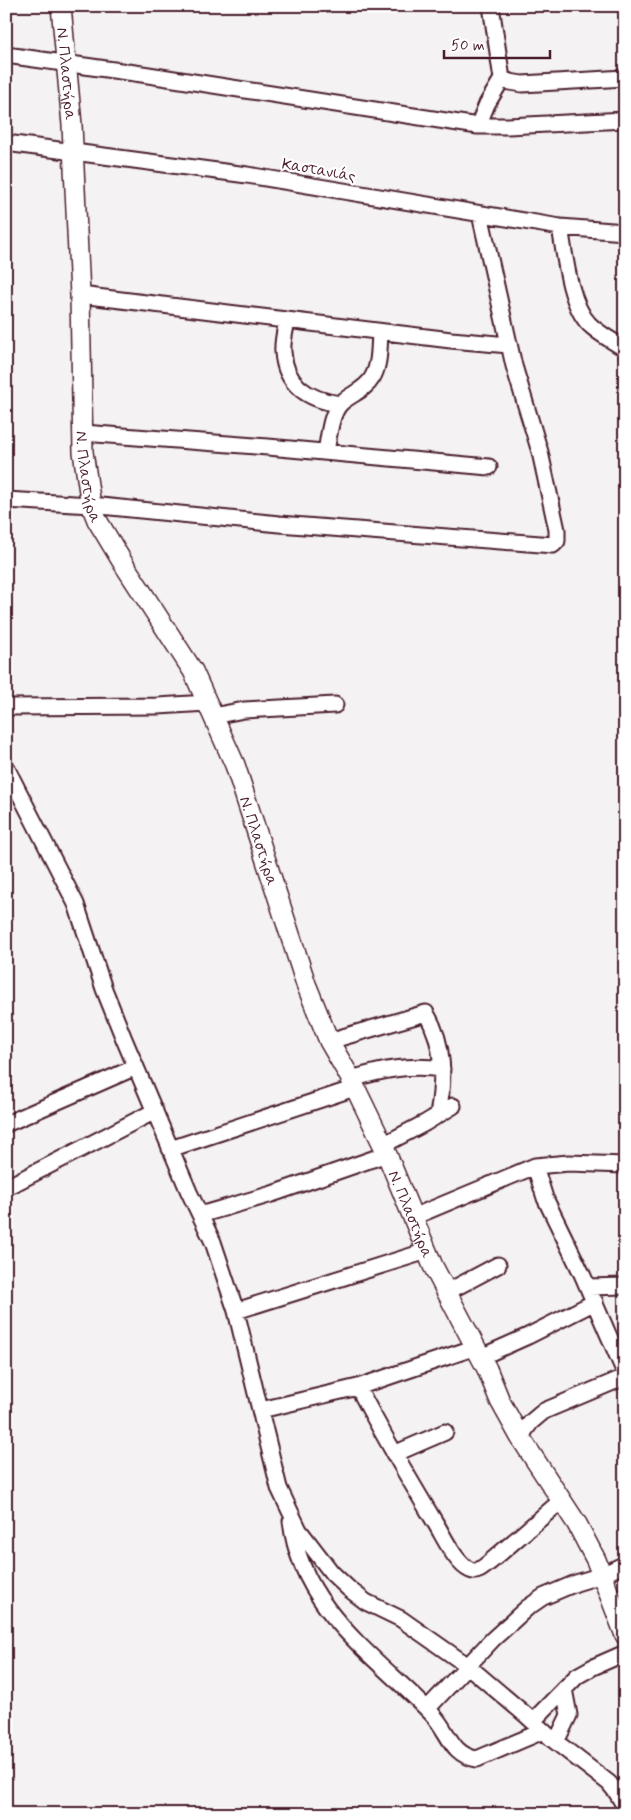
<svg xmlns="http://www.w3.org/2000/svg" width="631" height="1820" viewBox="0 0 631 1820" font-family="Mynerve,sans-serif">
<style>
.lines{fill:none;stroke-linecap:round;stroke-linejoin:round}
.minor-casing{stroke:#4a1f2b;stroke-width:19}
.tertiary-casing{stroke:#4a1f2b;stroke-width:22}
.minor{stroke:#fff;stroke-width:15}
.tertiary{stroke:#fff;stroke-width:19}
.labels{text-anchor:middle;stroke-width:4.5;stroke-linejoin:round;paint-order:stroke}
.street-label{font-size:16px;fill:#4a1f2b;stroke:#fff}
</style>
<rect width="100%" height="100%" fill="#f4f2f2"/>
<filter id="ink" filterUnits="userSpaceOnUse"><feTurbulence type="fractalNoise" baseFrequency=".02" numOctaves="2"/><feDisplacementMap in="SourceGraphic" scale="10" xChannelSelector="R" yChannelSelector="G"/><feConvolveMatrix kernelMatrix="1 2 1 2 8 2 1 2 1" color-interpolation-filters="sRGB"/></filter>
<g filter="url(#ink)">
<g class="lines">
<!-- minor casing -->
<g class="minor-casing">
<path id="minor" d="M 6,55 L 142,74 L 478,126 L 508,126 L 625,120
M 502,79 L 510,82 L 522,84 L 625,78
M 478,126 L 487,104 L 502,79 L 491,6
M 6,143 L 247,175 L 560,227 L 625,232
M 560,227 C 565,255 569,303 589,324 C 599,334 613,341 625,349
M 80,295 L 451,340 L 509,345
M 287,321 C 285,331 282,342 283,352 C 285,385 309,400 340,404
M 83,433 L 268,447 L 489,467
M 326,452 C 329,437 330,414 341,403 C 351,394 365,390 372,378 C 380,365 379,347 380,332
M 6,500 L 91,505 L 279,524 L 553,545 L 557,541 L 557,530 L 540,452 L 514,366 L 480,214
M 6,707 L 158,706 L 207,703
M 213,716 L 244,710 L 335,705
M 6,767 L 76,904 L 104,989 L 124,1039 L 189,1192 L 213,1242 L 236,1311 L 279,1488 L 299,1530 L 332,1573 L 349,1589 L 366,1602 L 401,1619 L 468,1666 L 527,1716 L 552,1739 L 609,1783 L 617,1793 L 625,1807
M 329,1041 L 426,1013 C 445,1045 444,1079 438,1115
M 351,1079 C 382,1070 409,1064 442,1069
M 6,1124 L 136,1067
M 383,1145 L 425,1123 L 453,1106
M 170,1149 L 355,1088
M 535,1166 L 545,1198 L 582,1274 L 625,1373
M 9,1186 L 155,1111
M 200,1215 L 272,1194 L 387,1154
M 413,1217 L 535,1166 L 569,1163 L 625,1165
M 588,1287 L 625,1286
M 447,1292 L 498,1265
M 236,1311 L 427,1251
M 481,1357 L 528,1336 L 595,1302
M 358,1387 C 382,1434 409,1479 436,1524 C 444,1537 456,1564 470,1570 C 477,1574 485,1566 490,1562 L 562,1500
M 261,1410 L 358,1387 L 476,1347
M 520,1437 L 531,1422 L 544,1411 L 625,1377
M 394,1454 L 445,1432
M 291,1521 C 301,1610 376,1656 433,1715 C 449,1732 451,1755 477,1759 L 543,1731
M 427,1709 L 493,1639 L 527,1608 L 543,1597 L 576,1583 L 602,1575 L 625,1564
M 533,1721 L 577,1676 L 593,1667 L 625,1653
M 556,1742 L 569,1715 L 564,1689"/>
</g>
<!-- tertiary casing -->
<g class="tertiary-casing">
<g id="tertiary">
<path id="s1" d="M 61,6 L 72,125 L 80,295 L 83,452 L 91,505 L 97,520 L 123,563 L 193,671 L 235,765 L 306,984 L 329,1041 L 351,1079 L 383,1145 L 433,1266 L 487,1369 L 500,1401 L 520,1437 L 577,1524 L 596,1560 L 625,1635"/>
</g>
</g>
<!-- minor -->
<use href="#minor" class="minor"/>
<!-- tertiary -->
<use href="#tertiary" class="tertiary"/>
</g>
</g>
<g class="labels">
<!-- street labels -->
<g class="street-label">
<text dy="6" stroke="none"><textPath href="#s1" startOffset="68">Ν. Πλαστήρα</textPath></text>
<text transform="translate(319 169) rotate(10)" y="6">Καστανιάς</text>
<text dy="6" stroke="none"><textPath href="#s1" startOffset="472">Ν. Πλαστήρα</textPath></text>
<text dy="6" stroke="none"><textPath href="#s1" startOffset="878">Ν. Πλαστήρα</textPath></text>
<text dy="6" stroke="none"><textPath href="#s1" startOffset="1282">Ν. Πλαστήρα</textPath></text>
</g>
</g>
<!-- margin -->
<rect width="631" height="1820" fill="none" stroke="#fff" stroke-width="25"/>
<rect x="12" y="12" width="606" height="1795" fill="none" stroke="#4a1f2b" stroke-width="2" filter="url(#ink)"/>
<!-- scale -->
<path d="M444 50v8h106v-8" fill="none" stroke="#4a1f2b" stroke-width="2.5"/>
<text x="451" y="50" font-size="15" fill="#4a1f2b" stroke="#ffffff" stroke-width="4" paint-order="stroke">50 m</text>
</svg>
